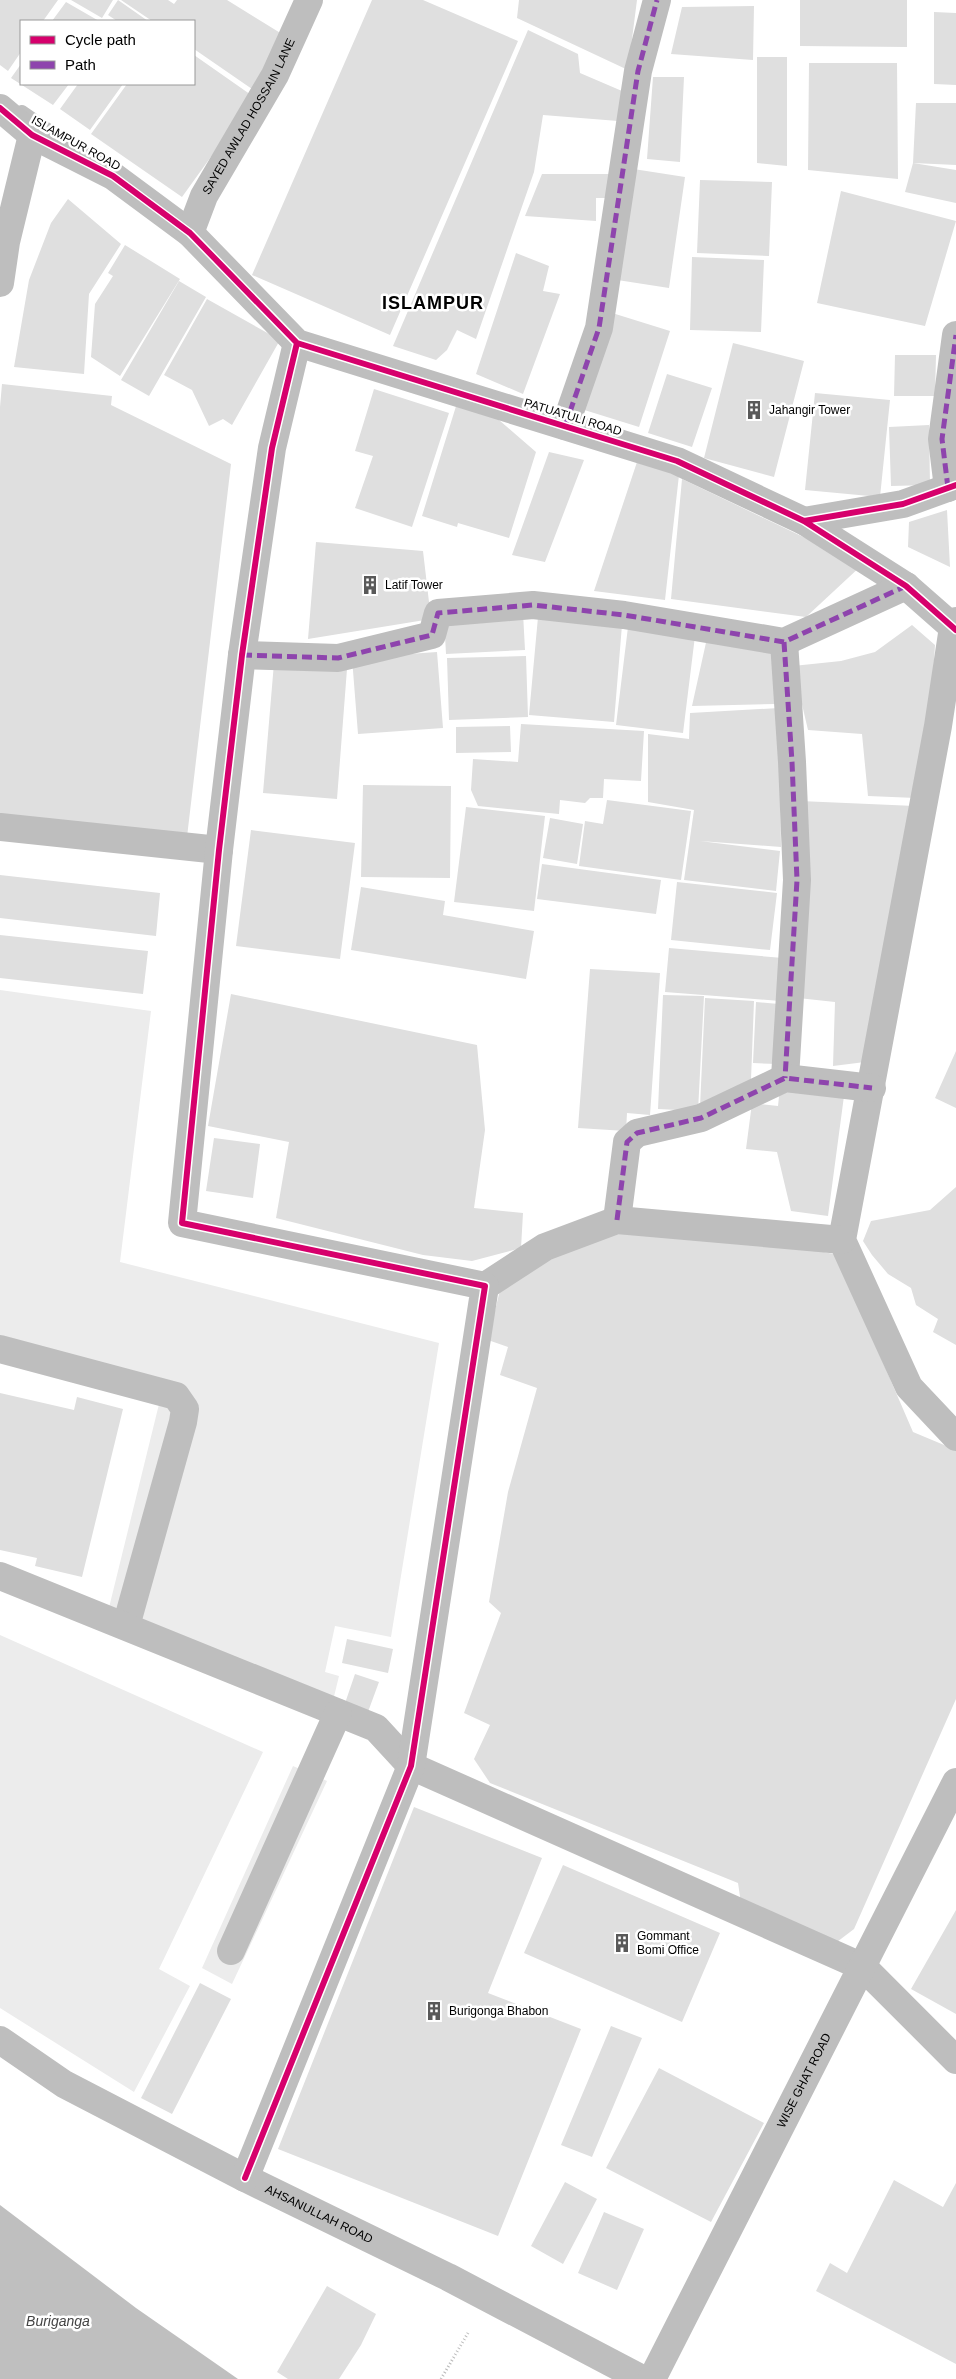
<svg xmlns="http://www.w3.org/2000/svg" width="956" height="2379" viewBox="0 0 956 2379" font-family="Arial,sans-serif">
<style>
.green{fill:#ececec}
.water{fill:#bfbfbf}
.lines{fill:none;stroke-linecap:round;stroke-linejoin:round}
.stream{stroke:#bfbfbf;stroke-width:12}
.building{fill:#dfdfdf}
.path{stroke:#b9b9b9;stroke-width:3;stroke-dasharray:1 2.5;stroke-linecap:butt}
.minor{stroke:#bebebe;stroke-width:28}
.quiet{stroke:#8e44ad;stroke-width:5;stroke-dasharray:10 5;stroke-linecap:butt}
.cycleway-casing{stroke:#fff;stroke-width:9}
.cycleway{stroke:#d6006c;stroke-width:6}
.labels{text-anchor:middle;stroke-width:5;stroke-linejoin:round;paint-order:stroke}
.street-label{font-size:12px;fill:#000;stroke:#fff}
.poi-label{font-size:12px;fill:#000;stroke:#fff;text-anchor:start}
.water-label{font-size:14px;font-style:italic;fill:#444;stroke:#fff}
.district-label{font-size:18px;font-weight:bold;letter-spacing:1px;fill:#000;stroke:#fff}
</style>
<rect width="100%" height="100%" fill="#fff"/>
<!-- green -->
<path class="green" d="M 0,990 L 151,1011 L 120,1262 L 439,1343 L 391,1637 L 335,1626 L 325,1672 L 339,1676 L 330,1713 L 104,1628 L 160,1400 L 0,1360 Z
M 0,1635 L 263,1752 L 159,1969 L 190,1986 L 134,2092 L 0,2008 Z
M 293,1766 L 327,1781 L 232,1984 L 202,1968 Z"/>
<!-- water -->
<path class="water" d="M 0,2205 L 136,2308 L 238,2379 L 0,2379 Z"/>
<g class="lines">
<!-- stream -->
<path class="stream" d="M 22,111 L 55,134"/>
</g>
<!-- building -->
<path class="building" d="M 0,0 L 58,0 L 43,21 L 21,21 L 21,52 L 8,71 L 0,65 Z
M 71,0 L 113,0 L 102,18 Z
M 118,0 L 148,21 L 117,21 L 108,15 Z
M 121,0 L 168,0 L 174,4 L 177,0 L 227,0 L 282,34 L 252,89 L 194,49 L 194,21 L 152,21 Z
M 372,0 L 423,0 L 518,41 L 390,335 L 252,275 Z
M 519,0 L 637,0 L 628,70 L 517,18 Z
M 800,0 L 907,0 L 907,47 L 800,46 Z
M 66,2 L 99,21 L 52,21 Z
M 754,6 L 753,60 L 671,54 L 682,7 Z
M 934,12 L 956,13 L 956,85 L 934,84 Z
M 528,30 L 578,54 L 580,73 L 622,91 L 618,121 L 543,115 L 534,172 L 476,339 L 457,330 L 447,350 L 436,360 L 393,346 Z
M 194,55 L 254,97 L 182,197 L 91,134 L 127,84 L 194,84 Z
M 757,57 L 787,57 L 787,166 L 757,163 Z
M 809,63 L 897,63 L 898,179 L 808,170 Z
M 21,64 L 21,84 L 69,84 L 53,105 L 11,78 Z
M 653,77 L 684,77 L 680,162 L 647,159 Z
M 78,84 L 123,84 L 90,130 L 60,109 Z
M 916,103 L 956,103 L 956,165 L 913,163 Z
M 913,163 L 956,170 L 956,203 L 905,192 Z
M 627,168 L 685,177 L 669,288 L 611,279 Z
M 542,174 L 611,174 L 605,198 L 596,198 L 596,221 L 525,216 Z
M 700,180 L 772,182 L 769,256 L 697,253 Z
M 841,191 L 956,221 L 925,326 L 817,303 Z
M 68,199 L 121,244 L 89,294 L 84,374 L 14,367 L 29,280 L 51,223 Z
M 125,245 L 180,279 L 120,376 L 91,357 L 95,304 L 113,276 L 108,273 Z
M 516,253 L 549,266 L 543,291 L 560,294 L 523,394 L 476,374 Z
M 692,257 L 764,260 L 761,332 L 690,330 Z
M 179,281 L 206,297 L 149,396 L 121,380 Z
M 207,299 L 280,340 L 232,425 L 223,419 L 209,426 L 192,390 L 164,375 Z
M 609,312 L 670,331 L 639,427 L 578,408 Z
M 733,343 L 804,361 L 774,477 L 704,458 Z
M 895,355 L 936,355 L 935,396 L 894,396 Z
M 667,374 L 712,388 L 692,447 L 648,433 Z
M 2,384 L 112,396 L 111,405 L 231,464 L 187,837 L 0,816 L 0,407 Z
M 374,389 L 449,413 L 412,527 L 355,508 L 373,456 L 355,451 Z
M 815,393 L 890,400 L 880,497 L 805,490 Z
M 457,403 L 492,414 L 536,452 L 509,538 L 458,523 L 457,527 L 422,516 Z
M 929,425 L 930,485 L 891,486 L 889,427 Z
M 549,452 L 584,460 L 545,562 L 512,555 Z
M 637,462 L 679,475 L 665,600 L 594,591 Z
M 682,479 L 862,565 L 806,617 L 671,599 Z
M 947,510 L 950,567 L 908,547 L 909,522 Z
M 316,542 L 423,551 L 431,619 L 308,639 Z
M 523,613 L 525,650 L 446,654 L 444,617 Z
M 538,617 L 622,625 L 614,722 L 529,715 Z
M 912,625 L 935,645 L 929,735 L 916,798 L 868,796 L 862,734 L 808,730 L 793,666 L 841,661 L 875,652 Z
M 628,627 L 695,636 L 683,733 L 616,725 Z
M 707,638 L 777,652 L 775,704 L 692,706 Z
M 437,652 L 443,728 L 358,734 L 352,658 Z
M 526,656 L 528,717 L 449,720 L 447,658 Z
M 274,663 L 347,669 L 337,799 L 263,793 Z
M 779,708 L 781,847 L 700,841 L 780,851 L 776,891 L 684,880 L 694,810 L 648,802 L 648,734 L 689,739 L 690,713 Z
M 521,724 L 644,731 L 641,781 L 604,779 L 603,798 L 590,798 L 585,803 L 560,800 L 559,814 L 478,806 L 471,790 L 473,759 L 518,762 Z
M 510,726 L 511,752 L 456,753 L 456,727 Z
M 363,785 L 451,786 L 450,878 L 361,877 Z
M 607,800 L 691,811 L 681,880 L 579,866 L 585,821 L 603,824 Z
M 800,801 L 915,806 L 865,1062 L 833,1066 L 835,1002 L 798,998 Z
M 466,807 L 545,816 L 534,911 L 454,902 Z
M 550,818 L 583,824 L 577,864 L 543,858 Z
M 251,830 L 355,843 L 340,959 L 236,946 Z
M 542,864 L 661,880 L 656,914 L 537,899 Z
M 0,875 L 160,893 L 156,936 L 0,918 Z
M 677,882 L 777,893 L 770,950 L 671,940 Z
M 361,887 L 445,901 L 443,915 L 534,931 L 526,979 L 351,950 Z
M 0,935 L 148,951 L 143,994 L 0,978 Z
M 669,948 L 783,958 L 780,1001 L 665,992 Z
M 590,969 L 660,973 L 650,1115 L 627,1113 L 626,1131 L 578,1128 Z
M 231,994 L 477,1045 L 485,1130 L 474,1208 L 523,1213 L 521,1248 L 472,1261 L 423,1255 L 276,1218 L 289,1142 L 208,1126 Z
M 663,995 L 704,996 L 698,1111 L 658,1109 Z
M 705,998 L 754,1001 L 751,1080 L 700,1107 Z
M 756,1002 L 779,1004 L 777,1064 L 753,1063 Z
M 956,1051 L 956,1108 L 935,1098 Z
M 780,1087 L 844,1096 L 828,1216 L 791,1211 L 777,1152 L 746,1149 L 752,1103 L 778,1106 Z
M 214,1138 L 260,1144 L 253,1198 L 206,1191 Z
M 956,1187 L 956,1345 L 933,1332 L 938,1319 L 916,1305 L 911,1288 L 888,1274 L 872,1255 L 863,1241 L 871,1221 L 930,1210 Z
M 619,1230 L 785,1244 L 843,1256 L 846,1277 L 913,1432 L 956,1450 L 956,1699 L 854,1929 L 833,1945 L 741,1903 L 738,1883 L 490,1783 L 474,1759 L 490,1725 L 464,1713 L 501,1613 L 489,1602 L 508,1492 L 537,1388 L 500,1375 L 508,1347 L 488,1340 L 500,1290 L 546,1255 Z
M 0,1393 L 74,1410 L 77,1397 L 123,1409 L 82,1577 L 35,1566 L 37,1558 L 0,1550 Z
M 347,1639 L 393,1649 L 388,1673 L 342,1663 Z
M 355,1674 L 379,1682 L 365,1720 L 342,1712 Z
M 414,1807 L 542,1858 L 488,1993 L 581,2029 L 498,2236 L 278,2149 Z
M 563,1865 L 720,1933 L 682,2022 L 524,1953 Z
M 956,1910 L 956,2014 L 911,1989 Z
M 200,1983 L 231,1999 L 172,2114 L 141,2098 Z
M 611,2026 L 642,2038 L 592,2157 L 561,2145 Z
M 659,2068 L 764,2123 L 711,2222 L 606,2168 Z
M 894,2180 L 943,2207 L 956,2183 L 956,2364 L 816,2291 L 830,2263 L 847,2273 Z
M 565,2182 L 597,2199 L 563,2264 L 531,2246 Z
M 604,2212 L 644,2229 L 617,2290 L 578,2273 Z
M 327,2286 L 376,2314 L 361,2345 L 339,2379 L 288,2379 L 277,2372 Z"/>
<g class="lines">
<!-- path -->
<path class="path" d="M 441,2379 L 468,2333"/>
<!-- minor -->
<g class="minor">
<path d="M 0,108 L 32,135 L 113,176 L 190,233 L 297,343 L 677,461 L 804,521 L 906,586 L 956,630"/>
<path id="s1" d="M 190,233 L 204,196 L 275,75 L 309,0"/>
<path d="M 0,283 L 6,242 L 32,135"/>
<path d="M 565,426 L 599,328 L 638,71 L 657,0"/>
<path d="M 948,488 L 942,439 L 956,335"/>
<path d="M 804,521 L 903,504 L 956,485"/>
<path d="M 956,621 L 953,627 L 938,726 L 842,1240 L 909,1387 L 956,1437"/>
<path d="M 784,642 L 792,762 L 797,880 L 785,1078"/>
<path d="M 242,655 L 338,658 L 432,635 L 438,613 L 533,605 L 624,615 L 784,642 L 906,586"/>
<path d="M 0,827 L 219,850"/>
<path d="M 617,1220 L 627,1142 L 637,1133 L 701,1118 L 785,1078 L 872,1088"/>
<path d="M 485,1286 L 545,1247 L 617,1220 L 842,1240"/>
<path d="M 0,1349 L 176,1396 L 185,1409 L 183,1422 L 126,1626"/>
<path d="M 0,1576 L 376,1728 L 411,1766 L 863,1967 L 956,2060"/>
<path d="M 231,1951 L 338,1713"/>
<path id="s2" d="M 0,2040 L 64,2084 L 245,2178 L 448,2277 L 642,2379"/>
<path d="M 245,2178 L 411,1766 L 485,1286 L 182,1223 L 219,850 L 242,655 L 272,448 L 297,343"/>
<path id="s3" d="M 652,2379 L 956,1782"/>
</g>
<!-- quiet -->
<path class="quiet" d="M 565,426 L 599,328 L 638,71 L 657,0
M 948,488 L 942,439 L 956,335
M 784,642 L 792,762 L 797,880 L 785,1078
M 242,655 L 338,658 L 432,635 L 438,613 L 533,605 L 624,615 L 784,642 L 906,586
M 617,1220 L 627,1142 L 637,1133 L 701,1118 L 785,1078 L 872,1088"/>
<!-- cycleway casing -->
<g class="cycleway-casing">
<path id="cycleway" d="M 0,108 L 32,135 L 113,176 L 190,233 L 297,343 L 677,461 L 804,521 L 906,586 L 956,630
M 804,521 L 903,504 L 956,485
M 245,2178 L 411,1766 L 485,1286 L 182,1223 L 219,850 L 242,655 L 272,448 L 297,343"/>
</g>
<!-- cycleway -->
<use href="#cycleway" class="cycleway"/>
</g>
<!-- icons -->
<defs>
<g id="building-bare" transform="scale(1.5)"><path d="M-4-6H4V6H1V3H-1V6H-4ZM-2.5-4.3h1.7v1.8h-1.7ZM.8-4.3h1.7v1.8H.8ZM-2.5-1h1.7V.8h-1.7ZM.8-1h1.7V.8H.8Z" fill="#595959" stroke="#fff" stroke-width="2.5" paint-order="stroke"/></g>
</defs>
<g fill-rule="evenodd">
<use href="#building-bare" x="754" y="410"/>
<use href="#building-bare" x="370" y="585"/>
<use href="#building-bare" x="622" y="1943"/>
<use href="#building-bare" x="434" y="2011"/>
</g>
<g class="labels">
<!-- street labels -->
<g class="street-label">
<text dy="4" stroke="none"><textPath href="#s1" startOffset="131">SAYED AWLAD HOSSAIN LANE</textPath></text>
<text transform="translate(76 143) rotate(29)" y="4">ISLAMPUR ROAD</text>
<text transform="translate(573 417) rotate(17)" y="4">PATUATULI ROAD</text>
<text dy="4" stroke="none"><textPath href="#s3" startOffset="335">WISE GHAT ROAD</textPath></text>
<text dy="4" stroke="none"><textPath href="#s2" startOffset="364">AHSANULLAH ROAD</textPath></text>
</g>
<!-- poi labels -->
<g class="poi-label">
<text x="769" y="414">Jahangir Tower</text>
<text x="385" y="589">Latif Tower</text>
<text x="637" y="1940">Gommant<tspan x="637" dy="14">Bomi Office</tspan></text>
<text x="449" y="2015">Burigonga Bhabon</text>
</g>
<!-- water labels -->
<g class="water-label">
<text x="58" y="2326">Buriganga</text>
</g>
<!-- district labels -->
<g class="district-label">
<text x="433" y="309">ISLAMPUR</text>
</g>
</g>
<!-- legend -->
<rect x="20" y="20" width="175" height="65" fill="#ffffff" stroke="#999999"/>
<rect x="30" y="36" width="25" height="8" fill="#d6006c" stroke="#999999"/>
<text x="65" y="45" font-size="15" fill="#000000">Cycle path</text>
<rect x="30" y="61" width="25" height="8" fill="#8e44ad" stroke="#999999"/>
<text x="65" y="70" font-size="15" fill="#000000">Path</text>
</svg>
